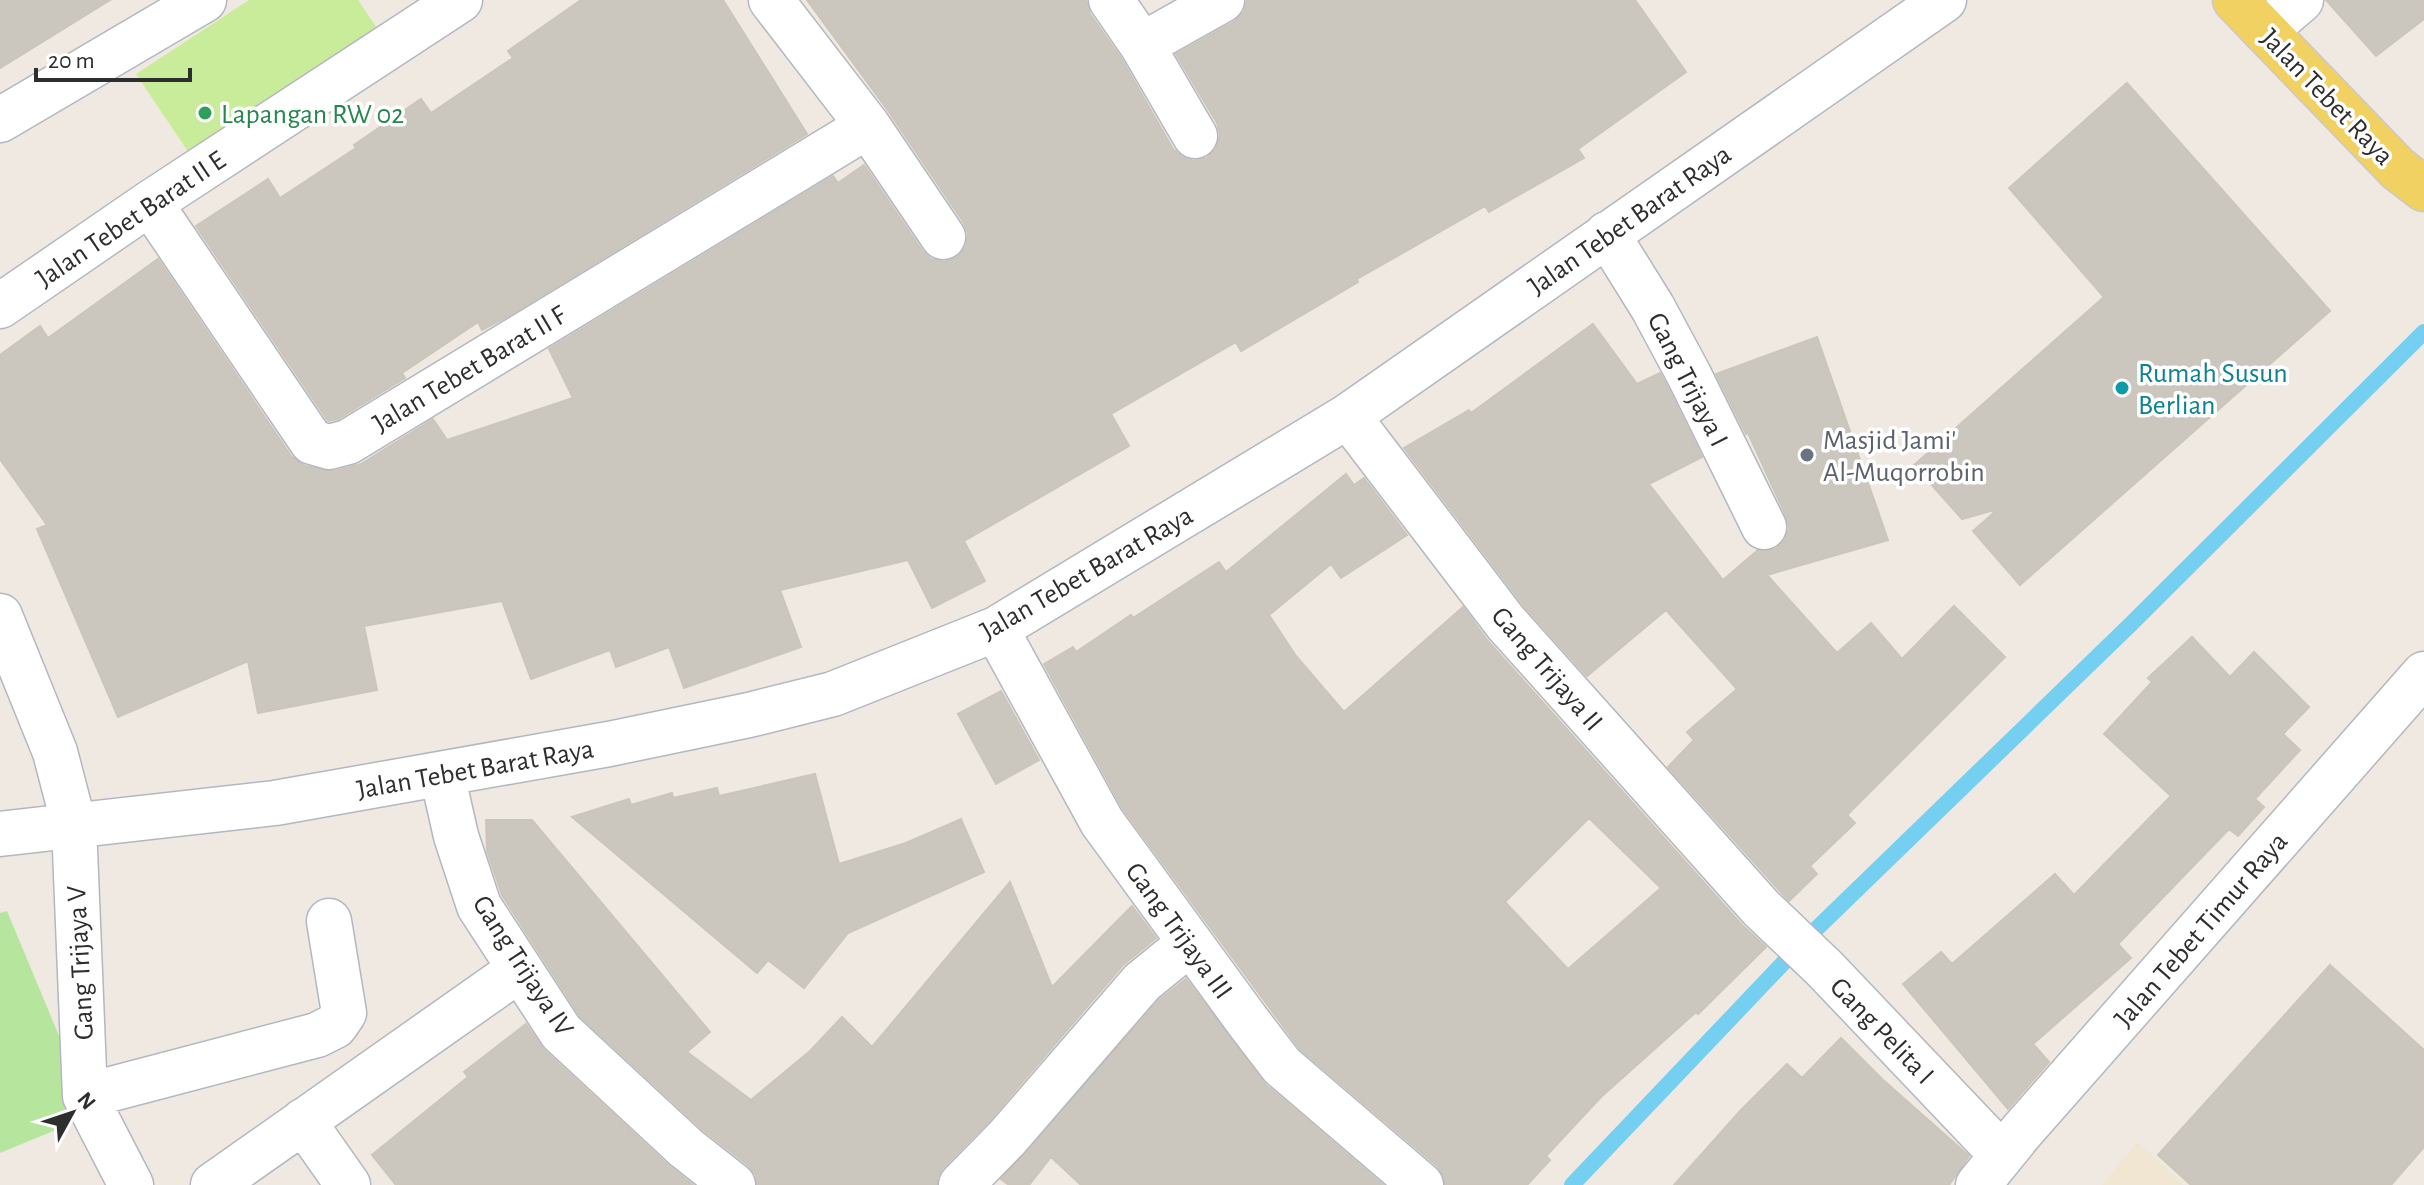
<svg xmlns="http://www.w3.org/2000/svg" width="2424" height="1185" viewBox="0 0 2424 1185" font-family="'Alegreya Sans',sans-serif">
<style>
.education{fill:#f0e6d1}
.green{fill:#b6e59e}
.pitch{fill:#c9ec9a}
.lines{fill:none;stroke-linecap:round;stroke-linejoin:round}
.stream{stroke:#75cff0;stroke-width:16}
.building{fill:#cbc7bf;stroke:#cbc5ba;stroke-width:2;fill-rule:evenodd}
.minor-casing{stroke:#b4b7c1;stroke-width:47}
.major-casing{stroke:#c9c9c9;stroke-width:47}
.minor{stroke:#fff;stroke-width:44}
.major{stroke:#f2d163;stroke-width:44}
.leisure-dot{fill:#2e9e5b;stroke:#fff;stroke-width:3}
.culture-dot{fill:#0f9aa8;stroke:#fff;stroke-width:3}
.worship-dot{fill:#6b7280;stroke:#fff;stroke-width:3}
.labels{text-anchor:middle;stroke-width:7;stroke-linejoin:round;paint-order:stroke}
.street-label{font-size:28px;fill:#2e2e2e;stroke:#fff}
.leisure-label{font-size:28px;fill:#27864d;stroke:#fff;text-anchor:start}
.culture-label{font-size:28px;fill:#0d838f;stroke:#fff;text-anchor:start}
.worship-label{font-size:28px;fill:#5b616d;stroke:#fff;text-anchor:start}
</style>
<rect width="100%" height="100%" fill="#efe9e1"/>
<!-- education -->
<path class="education" d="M 2138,1142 L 2183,1185 L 2102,1185 Z"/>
<!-- green -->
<path class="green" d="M 7,911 L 92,1115 L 0,1153 L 0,913 Z"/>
<!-- pitch -->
<path class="pitch" d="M 249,0 L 358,0 L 377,28 L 189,153 L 136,74 Z"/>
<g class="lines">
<!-- stream -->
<path class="stream" d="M 1572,1185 L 1808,937 L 2130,625 L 2424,332"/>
</g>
<!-- building -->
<path class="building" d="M 0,0 L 110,0 L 0,68 Z
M 581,0 L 723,0 L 807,134 L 505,318 L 482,330 L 478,322 L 402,373 L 405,378 L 338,419 L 328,421 L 196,226 L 268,179 L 280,198 L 356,148 L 354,145 L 421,99 L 431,113 L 513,58 L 508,51 Z
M 807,0 L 1086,0 L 1090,14 L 1121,58 L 1173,149 L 1182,157 L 1194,161 L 1207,158 L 1216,149 L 1220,135 L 1217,123 L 1176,54 L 1235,21 L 1244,12 L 1247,0 L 1635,0 L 1686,72 L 1578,149 L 1584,158 L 1489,212 L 1485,206 L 1357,279 L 1358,282 L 1241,351 L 1236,342 L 1111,414 L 1129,446 L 964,541 L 985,581 L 932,608 L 908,560 L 780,590 L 801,647 L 684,688 L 669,647 L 616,667 L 610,650 L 531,679 L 502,601 L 364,626 L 377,690 L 258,713 L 248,661 L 118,717 L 37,529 L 47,525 L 0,459 L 0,355 L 40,326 L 48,338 L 158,259 L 291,456 L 305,466 L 335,471 L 361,464 L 433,419 L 447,440 L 573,398 L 549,349 L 833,176 L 838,183 L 864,165 L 923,252 L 931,259 L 944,262 L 956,258 L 966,247 L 968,234 L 964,223 L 889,112 Z
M 2326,0 L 2424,0 L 2424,19 L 2376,56 Z
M 2127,83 L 2330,311 L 2020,585 L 1973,531 L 1998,509 L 1962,519 L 1914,465 L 2104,297 L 2009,188 Z
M 1593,324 L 1637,384 L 1660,373 L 1667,386 L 1702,457 L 1649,484 L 1723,580 L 1758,550 L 1776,549 L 1785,540 L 1789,528 L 1786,516 L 1748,433 L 1746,434 L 1716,374 L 1817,337 L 1888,540 L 1767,575 L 1837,653 L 1871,623 L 1902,659 L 1954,606 L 2005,657 L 1847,815 L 1855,823 L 1810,866 L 1817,874 L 1789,901 L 1668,767 L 1694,740 L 1687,732 L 1737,689 L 1666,610 L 1587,676 L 1525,607 L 1404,448 L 1469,410 L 1471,413 Z
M 1346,474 L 1354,485 L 1364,478 L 1407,535 L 1341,578 L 1331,564 L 1269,615 L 1296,656 L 1344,712 L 1463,607 L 1487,640 L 1742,925 L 1766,947 L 1698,1014 L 1696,1012 L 1601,1097 L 1546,1156 L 1550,1160 L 1527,1185 L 1445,1185 L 1444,1176 L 1437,1166 L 1300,1049 L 1123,809 L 1044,664 L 1073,647 L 1076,652 L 1131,615 L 1133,618 L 1219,562 L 1226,572 ZM 1589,818 L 1661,888 L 1568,969 L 1505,902 Z
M 2192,637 L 2230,677 L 2254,652 L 2309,707 L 2283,734 L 2300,750 L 2255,799 L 2264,807 L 2238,836 L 2229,829 L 2118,944 L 2131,958 L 2033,1044 L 2049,1062 L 2008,1109 L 1903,984 L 1941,952 L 1952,964 L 2055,874 L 2074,895 L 2171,796 L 2104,734 L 2152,682 L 2148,678 Z
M 1001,691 L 1039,760 L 996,784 L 958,714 Z
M 815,774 L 839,864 L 906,843 L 961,819 L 984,872 L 848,933 L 804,988 L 768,960 L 757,973 L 572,817 L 629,799 L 631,805 L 672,793 L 673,798 L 717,788 L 719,796 Z
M 486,820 L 532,820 L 710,1032 L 687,1052 L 751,1100 L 810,1051 L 842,1017 L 872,1047 L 1010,882 L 1052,987 L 1132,906 L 1156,938 L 1123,965 L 989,1121 L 943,1168 L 937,1178 L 937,1185 L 757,1185 L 756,1175 L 748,1165 L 702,1129 L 580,1016 L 502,895 L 487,851 Z
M 2330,965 L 2424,1050 L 2424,1147 L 2391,1185 L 2191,1185 L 2158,1155 Z
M 1186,979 L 1266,1085 L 1383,1185 L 1081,1185 L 1051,1157 L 1029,1185 L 1009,1185 L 1001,1179 L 1159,1000 Z
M 526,1024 L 544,1050 L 669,1166 L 693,1185 L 396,1185 L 372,1155 L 468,1077 L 464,1072 Z
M 1841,1038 L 1882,1079 L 1969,1156 L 1949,1185 L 1674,1185 L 1741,1110 L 1787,1064 L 1802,1078 Z"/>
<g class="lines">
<!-- minor casing -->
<g class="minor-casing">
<path id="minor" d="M 771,0 L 868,126 L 943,237
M 1111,0 L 1142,45 L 1195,136
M 2265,31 L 2301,0
M 1142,45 L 1222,0
M 0,120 L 204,0
M 150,203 L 312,442 L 329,447 L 348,442 L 868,126
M 1607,234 L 1653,308 L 1689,375 L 1764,527
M 0,306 L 150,203 L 460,0
M 1348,416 L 1506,623 L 1761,908 L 1825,969 L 2002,1155
M 0,616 L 55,752 L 74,825 L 85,1096 L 131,1185
M 996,629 L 1102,822 L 1249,1023 L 1282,1066 L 1421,1185
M 442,774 L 456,836 L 479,906 L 561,1032 L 686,1148 L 733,1185
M 0,834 L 275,803 L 609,744 L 749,715 L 833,694 L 996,629 L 1348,416 L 1944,0
M 85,1096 L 317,1035 L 335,1026 L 344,1013 L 329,921
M 303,1121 L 348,1185
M 213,1185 L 520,969
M 961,1185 L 1007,1138 L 1142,982 L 1190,943
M 1978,1185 L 2021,1132 L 2424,674"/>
</g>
<!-- major casing -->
<g class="major-casing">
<path id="major" d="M 2235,0 L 2398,169 L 2424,189"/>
</g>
<!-- minor -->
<use href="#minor" class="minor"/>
<!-- major -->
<use href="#major" class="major"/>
</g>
<!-- markers -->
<circle class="leisure-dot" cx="205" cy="113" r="8"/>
<circle class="culture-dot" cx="2122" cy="388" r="8"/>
<circle class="worship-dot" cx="1807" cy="455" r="8"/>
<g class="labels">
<!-- street labels -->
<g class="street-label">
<text transform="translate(2328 96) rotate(46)" y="10">Jalan Tebet Raya</text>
<text transform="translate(130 218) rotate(-34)" y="10">Jalan Tebet Barat II E</text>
<text transform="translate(1629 219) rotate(-35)" y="10">Jalan Tebet Barat Raya</text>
<text transform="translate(469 368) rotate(-31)" y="10">Jalan Tebet Barat II F</text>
<text transform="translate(1689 379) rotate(63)" y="10">Gang Trijaya I</text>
<text transform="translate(1086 572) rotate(-30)" y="10">Jalan Tebet Barat Raya</text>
<text transform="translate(1548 668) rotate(49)" y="10">Gang Trijaya II</text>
<text transform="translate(475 768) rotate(-10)" y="10">Jalan Tebet Barat Raya</text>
<text transform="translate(2200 929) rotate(-49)" y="10">Jalan Tebet Timur Raya</text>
<text transform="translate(1180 930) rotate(54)" y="10">Gang Trijaya III</text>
<text transform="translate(79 963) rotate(-93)" y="10">Gang Trijaya V</text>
<text transform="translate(524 965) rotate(57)" y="10">Gang Trijaya IV</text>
<text transform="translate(1883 1030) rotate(46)" y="10">Gang Pelita I</text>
</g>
<!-- leisure labels -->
<g class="leisure-label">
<text x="221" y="123">Lapangan RW 02</text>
</g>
<!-- culture labels -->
<g class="culture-label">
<text x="2138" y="382">Rumah Susun<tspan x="2138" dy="32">Berlian</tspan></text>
</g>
<!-- worship labels -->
<g class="worship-label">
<text x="1823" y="449">Masjid Jami'<tspan x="1823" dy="32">Al-Muqorrobin</tspan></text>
</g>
</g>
<!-- north arrow -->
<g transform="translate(72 1113) rotate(50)" stroke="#ffffff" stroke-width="6" paint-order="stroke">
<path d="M0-6L14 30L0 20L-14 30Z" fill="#2e2e2e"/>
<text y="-12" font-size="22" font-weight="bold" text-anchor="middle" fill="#2e2e2e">N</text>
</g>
<!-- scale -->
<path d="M36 68v12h154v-12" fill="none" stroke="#2e2e2e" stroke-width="4"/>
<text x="48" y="68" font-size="24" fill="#2e2e2e" stroke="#ffffff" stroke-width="6" paint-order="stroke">20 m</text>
</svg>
